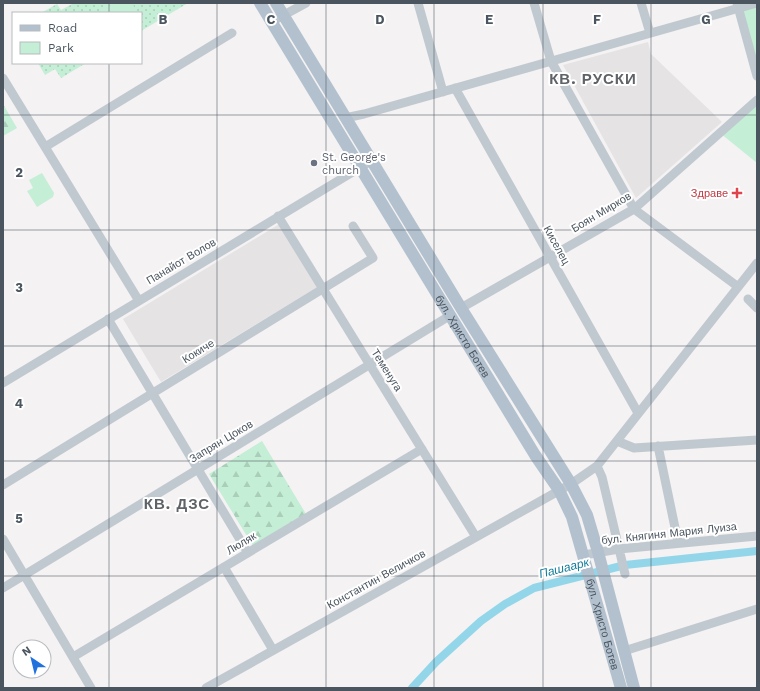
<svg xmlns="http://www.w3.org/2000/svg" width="760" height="691" viewBox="0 0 760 691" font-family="'Work Sans',sans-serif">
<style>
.education{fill:#e5e3e4}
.grass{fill:url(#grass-dots)}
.forest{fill:url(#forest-firs)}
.green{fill:#c4eed5}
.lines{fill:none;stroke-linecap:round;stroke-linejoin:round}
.canal{stroke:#93d6e9;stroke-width:8}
.minor{stroke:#c1c9d0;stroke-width:9}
.major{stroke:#b3c1cf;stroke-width:12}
.grid{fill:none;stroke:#4a555f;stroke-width:1;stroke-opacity:0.55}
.worship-dot{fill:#6b7280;stroke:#fff;stroke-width:1.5}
.health-dot{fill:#e0444e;stroke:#fff;stroke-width:1.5}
.labels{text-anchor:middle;stroke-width:4;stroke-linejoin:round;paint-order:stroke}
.worship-label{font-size:11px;fill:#5b616d;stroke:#fff;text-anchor:start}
.health-label{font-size:11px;fill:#be3a42;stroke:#fff;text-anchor:end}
.street-label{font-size:11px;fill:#4a555f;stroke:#fff}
.water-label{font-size:12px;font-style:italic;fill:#137c9a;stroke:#fff}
.district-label{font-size:15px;font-weight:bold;letter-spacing:1px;fill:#5f6267;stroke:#fff}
.grid-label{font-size:13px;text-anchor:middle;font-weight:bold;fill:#4a555f;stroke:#fff;stroke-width:4;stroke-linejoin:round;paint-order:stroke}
</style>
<defs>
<pattern id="grass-dots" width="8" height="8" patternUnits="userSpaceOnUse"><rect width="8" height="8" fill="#c4eed5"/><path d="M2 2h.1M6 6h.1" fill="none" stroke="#aaceb9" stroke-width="1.8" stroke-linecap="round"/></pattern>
<pattern id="forest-firs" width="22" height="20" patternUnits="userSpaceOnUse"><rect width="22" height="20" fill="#c4eed5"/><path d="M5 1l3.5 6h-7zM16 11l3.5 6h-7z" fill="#aaceb9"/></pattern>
</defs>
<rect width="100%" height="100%" fill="#f4f2f2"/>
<!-- education -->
<path class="education" d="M 648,42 L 651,54 L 722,122 L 636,198 L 563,65 Z
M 281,223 L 319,286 L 161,382 L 123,319 Z"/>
<!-- grass -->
<path class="grass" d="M 74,3 L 188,3 L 141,31 L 141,13 L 41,13 L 57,4 L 61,10 Z
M 38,63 L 86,63 L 61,78 L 55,69 L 45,75 Z"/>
<!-- forest -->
<path class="forest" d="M 3,104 L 17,128 L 3,136 Z
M 262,441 L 306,514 L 253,546 L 209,474 Z"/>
<!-- green -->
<path class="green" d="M 114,3 L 132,3 L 138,13 L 97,13 Z
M 757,3 L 757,77 L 739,8 Z
M 757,100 L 757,163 L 720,133 Z
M 42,173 L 54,193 L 53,197 L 37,207 L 27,191 L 33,188 L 29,180 Z"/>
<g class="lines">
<!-- canal -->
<path class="canal" d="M 412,688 L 436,662 L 481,621 L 505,604 L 534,588 L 625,565 L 757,551"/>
<!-- minor -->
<path class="minor" d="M 418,3 L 443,92
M 534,3 L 551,61 L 634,209 L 737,286
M 641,3 L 650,33
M 737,3 L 757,76
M 271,22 L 306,3
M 3,78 L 139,301
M 455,88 L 638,413
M 345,118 L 364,114 L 757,3
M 45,147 L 232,33
M 278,216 L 476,537
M 748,299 L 757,308
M 461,308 L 634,209 L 757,100
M 108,319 L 248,553
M 3,383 L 371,161
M 617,441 L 634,448 L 757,440
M 658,446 L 678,542
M 597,466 L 602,477 L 625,574
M 3,485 L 373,258 L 353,226
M 3,539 L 91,688
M 584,555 L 619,549 L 757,536
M 224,567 L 273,650
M 3,588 L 451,315
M 624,651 L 757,609
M 73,657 L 422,449
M 206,688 L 571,484 L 597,466 L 757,263"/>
<!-- major -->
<g class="major">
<path id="s1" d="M 260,3 L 535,455 L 559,490 L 572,517 L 621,688"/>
<path d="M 276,3 L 461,308 L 571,484 L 587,515 L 598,552 L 634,688"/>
</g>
</g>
<!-- grid -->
<path class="grid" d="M 109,3 L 109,13M 217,3 L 217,688M 326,3 L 326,688M 434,3 L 434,688M 543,3 L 543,688M 651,3 L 651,688M 109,63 L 109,688M 3,115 L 757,115M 3,230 L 757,230M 3,346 L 757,346M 3,461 L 757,461M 3,576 L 757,576"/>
<!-- markers -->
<circle class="worship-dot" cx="314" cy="163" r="4"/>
<path class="health-dot" d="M735 187h4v4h4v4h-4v4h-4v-4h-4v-4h4z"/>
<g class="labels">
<!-- worship labels -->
<g class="worship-label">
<text x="322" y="161">St. George's<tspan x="322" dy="13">church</tspan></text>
</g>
<!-- health labels -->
<g class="health-label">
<text x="728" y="197">Здраве</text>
</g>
<!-- street labels -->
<g class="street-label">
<text transform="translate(601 212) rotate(-31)" y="4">Боян Мирков</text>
<text transform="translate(557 245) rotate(61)" y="4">Киселец</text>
<text transform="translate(181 261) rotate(-31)" y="4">Панайот Волов</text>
<text dy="4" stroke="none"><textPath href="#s1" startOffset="390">бул. Христо Ботев</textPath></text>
<text transform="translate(198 351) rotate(-32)" y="4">Кокиче</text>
<text transform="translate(387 370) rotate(58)" y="4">Теменуга</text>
<text transform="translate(221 441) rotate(-31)" y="4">Запрян Цоков</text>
<text transform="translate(669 533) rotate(-6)" y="4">бул. Княгиня Мария Луиза</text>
<text transform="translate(241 543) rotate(-31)" y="4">Люляк</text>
<text transform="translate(376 579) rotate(-29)" y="4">Константин Величков</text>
<text dy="4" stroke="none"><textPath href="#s1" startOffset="713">бул. Христо Ботев</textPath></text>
</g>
<!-- water labels -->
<g class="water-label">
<text transform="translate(564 568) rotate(-14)" y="4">Пашаарк</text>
</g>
<!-- district labels -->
<g class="district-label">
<text x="593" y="84">КВ. РУСКИ</text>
<text x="177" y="509">КВ. ДЗС</text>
</g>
</g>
<g class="grid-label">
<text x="163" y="24">B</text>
<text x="271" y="24">C</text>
<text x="380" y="24">D</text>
<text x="489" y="24">E</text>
<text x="597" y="24">F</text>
<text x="706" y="24">G</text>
<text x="19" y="177">2</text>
<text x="19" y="292">3</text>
<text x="19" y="408">4</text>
<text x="19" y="523">5</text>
</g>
<!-- border -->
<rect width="760" height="691" fill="none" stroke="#4a555f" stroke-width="8"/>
<!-- legend -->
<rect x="12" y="12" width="130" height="52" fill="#ffffff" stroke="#b7bbbf"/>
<rect x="20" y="25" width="20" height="6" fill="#b3c1cf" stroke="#b7bbbf"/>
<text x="48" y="32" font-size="12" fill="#4a555f">Road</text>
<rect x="20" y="42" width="20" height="12" fill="#c4eed5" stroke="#b7bbbf"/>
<text x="48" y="52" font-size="12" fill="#4a555f">Park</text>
<!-- north arrow -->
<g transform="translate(32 659) rotate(325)"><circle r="19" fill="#ffffff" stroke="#b7bbbf"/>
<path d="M0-3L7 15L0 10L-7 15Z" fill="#2272de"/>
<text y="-6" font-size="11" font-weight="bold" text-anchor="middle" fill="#4a555f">N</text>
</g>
</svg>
